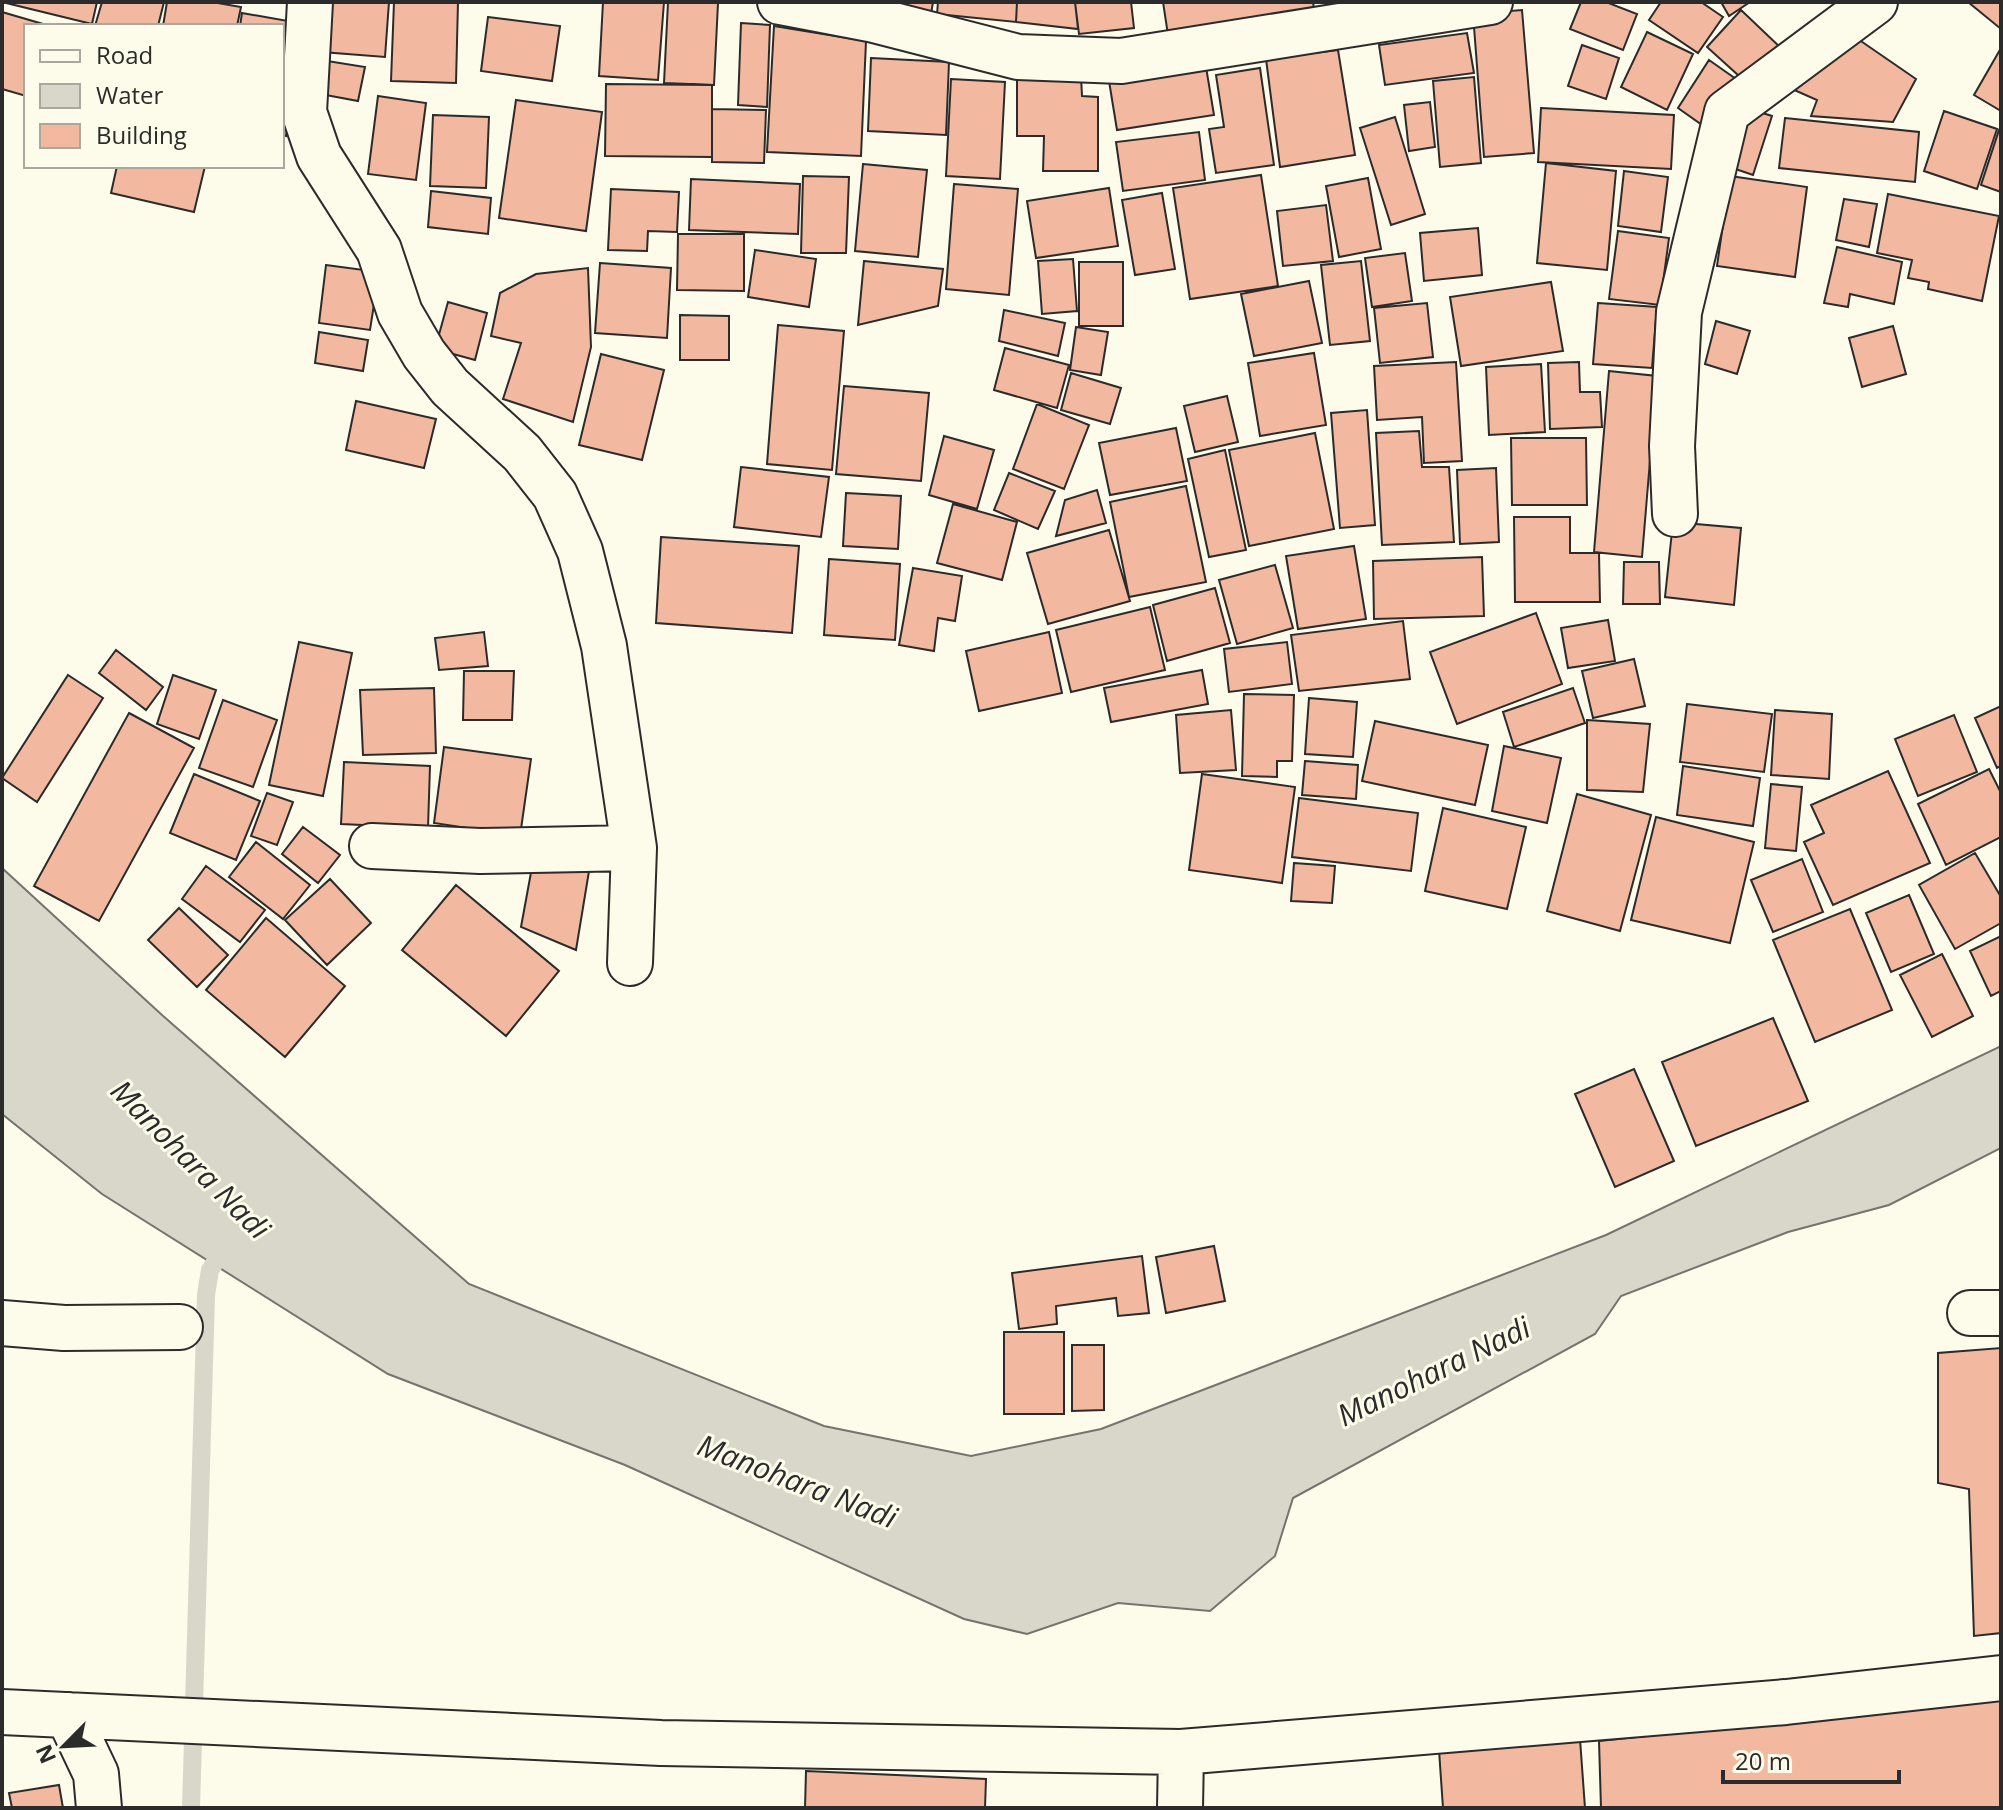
<svg xmlns="http://www.w3.org/2000/svg" width="2003" height="1810" viewBox="0 0 2003 1810" font-family="'Open Sans',sans-serif">
<style>
.water{fill:#d8d7c9;stroke:#74746e;stroke-width:2}
.lines{fill:none;stroke-linecap:round;stroke-linejoin:round}
.stream{stroke:#d8d7c9;stroke-width:18}
.building{fill:#f2b8a0;stroke:#2b2b2b;stroke-width:2}
.minor-casing{stroke:#2b2b2b;stroke-width:48}
.minor{stroke:#fdfbea;stroke-width:44}
.labels{text-anchor:middle;stroke-width:6;stroke-linejoin:round;paint-order:stroke}
.water-label{font-size:30px;font-style:italic;fill:#2b2b2b;stroke:#fdfbea}
</style>
<rect width="100%" height="100%" fill="#fdfbea"/>
<!-- water -->
<path class="water" d="M 2,868 L 162,1015 L 469,1284 L 824,1426 L 971,1456 L 1101,1429 L 1606,1235 L 2001,1046 L 2001,1148 L 1889,1205 L 1788,1232 L 1621,1296 L 1595,1334 L 1293,1498 L 1275,1556 L 1210,1611 L 1118,1603 L 1027,1634 L 964,1619 L 625,1465 L 388,1374 L 102,1194 L 2,1114 Z"/>
<g class="lines">
<!-- stream -->
<path class="stream" d="M 191,1808 L 206,1295 L 210,1270 L 227,1244"/>
</g>
<!-- building -->
<path class="building" d="M 2,2 L 97,2 L 92,24 Z
M 102,2 L 164,2 L 158,26 L 95,26 Z
M 167,2 L 212,2 L 241,7 L 237,26 L 163,26 Z
M 325,2 L 389,2 L 385,57 L 322,52 Z
M 394,2 L 458,2 L 456,83 L 391,81 Z
M 603,2 L 664,2 L 658,80 L 599,76 Z
M 668,2 L 718,3 L 714,85 L 664,83 Z
M 868,2 L 933,2 L 931,14 Z
M 938,2 L 1017,2 L 1016,22 L 937,14 Z
M 1017,2 L 1075,2 L 1078,29 L 1016,22 Z
M 1075,2 L 1131,2 L 1134,28 L 1079,34 Z
M 1163,2 L 1313,2 L 1315,16 L 1168,35 Z
M 1581,2 L 1606,2 L 1637,14 L 1623,50 L 1570,29 Z
M 1661,2 L 1701,2 L 1723,17 L 1698,53 L 1649,20 Z
M 1721,2 L 1750,2 L 1729,16 Z
M 1968,2 L 2001,2 L 2001,29 Z
M 1522,10 L 1534,153 L 1484,157 L 1473,14 Z
M 1741,10 L 1781,48 L 1749,85 L 1707,47 Z
M 2,12 L 50,26 L 26,26 L 26,96 L 2,89 Z
M 242,13 L 305,24 L 286,136 L 282,135 L 282,26 L 240,26 Z
M 488,17 L 560,26 L 552,81 L 481,71 Z
M 741,23 L 770,25 L 767,107 L 738,105 Z
M 774,26 L 866,41 L 861,156 L 767,152 Z
M 1647,32 L 1693,54 L 1667,110 L 1621,87 Z
M 1467,33 L 1474,73 L 1385,85 L 1379,45 Z
M 1855,37 L 1916,79 L 1893,122 L 1811,116 L 1817,100 L 1783,85 Z
M 1582,45 L 1619,58 L 1606,99 L 1568,86 Z
M 2001,48 L 2001,111 L 1974,95 Z
M 1338,50 L 1355,155 L 1280,167 L 1266,59 Z
M 871,58 L 949,62 L 946,135 L 868,131 Z
M 321,60 L 365,67 L 358,101 L 315,93 Z
M 1709,60 L 1736,79 L 1705,127 L 1678,108 Z
M 1206,67 L 1214,115 L 1117,130 L 1109,81 Z
M 1260,68 L 1274,165 L 1216,173 L 1209,129 L 1224,127 L 1216,75 Z
M 1017,75 L 1081,76 L 1082,96 L 1098,97 L 1098,171 L 1043,171 L 1044,136 L 1017,136 Z
M 1474,77 L 1481,163 L 1440,167 L 1433,81 Z
M 951,79 L 1005,82 L 1000,179 L 946,176 Z
M 606,84 L 712,85 L 712,157 L 605,156 Z
M 378,96 L 426,103 L 416,180 L 368,174 Z
M 516,100 L 602,112 L 586,231 L 499,218 Z
M 1430,102 L 1435,147 L 1409,151 L 1404,105 Z
M 1740,106 L 1772,116 L 1753,175 L 1721,164 Z
M 1541,108 L 1674,115 L 1671,169 L 1538,162 Z
M 712,109 L 766,110 L 764,163 L 712,162 Z
M 1944,111 L 1997,129 L 1977,189 L 1924,171 Z
M 433,115 L 489,117 L 486,188 L 430,186 Z
M 1395,117 L 1425,214 L 1391,225 L 1360,128 Z
M 1785,118 L 1919,132 L 1915,182 L 1779,168 Z
M 1999,130 L 2001,131 L 2001,192 L 1981,185 Z
M 1199,132 L 1205,180 L 1123,191 L 1116,142 Z
M 1546,163 L 1616,171 L 1607,270 L 1537,263 Z
M 863,164 L 927,170 L 918,257 L 855,251 Z
M 117,166 L 205,166 L 194,212 L 111,193 Z
M 1624,171 L 1668,177 L 1661,232 L 1618,226 Z
M 1261,175 L 1278,286 L 1190,299 L 1173,188 Z
M 803,176 L 849,177 L 846,253 L 801,253 Z
M 1730,176 L 1807,187 L 1795,277 L 1717,266 Z
M 1368,178 L 1381,249 L 1339,257 L 1326,186 Z
M 691,179 L 800,184 L 798,234 L 689,230 Z
M 954,184 L 1018,189 L 1009,295 L 946,289 Z
M 1109,188 L 1118,246 L 1036,258 L 1027,201 Z
M 611,189 L 679,192 L 677,232 L 648,231 L 647,251 L 608,250 Z
M 431,191 L 491,198 L 488,234 L 428,227 Z
M 1162,193 L 1175,269 L 1135,275 L 1122,200 Z
M 1888,194 L 1999,216 L 1982,301 L 1928,289 L 1929,282 L 1908,278 L 1912,260 L 1877,253 Z
M 1844,199 L 1877,204 L 1869,247 L 1836,240 Z
M 1326,205 L 1333,261 L 1283,266 L 1277,211 Z
M 1478,228 L 1482,275 L 1424,281 L 1420,233 Z
M 1618,231 L 1669,238 L 1660,305 L 1609,299 Z
M 678,234 L 744,234 L 744,291 L 677,290 Z
M 1837,247 L 1902,262 L 1894,304 L 1850,294 L 1848,307 L 1824,303 Z
M 755,250 L 816,259 L 809,307 L 748,297 Z
M 1405,253 L 1412,301 L 1372,307 L 1365,258 Z
M 1073,259 L 1077,311 L 1042,314 L 1038,261 Z
M 864,261 L 943,269 L 938,306 L 858,325 Z
M 1361,261 L 1370,341 L 1330,345 L 1321,265 Z
M 1079,262 L 1123,262 L 1123,326 L 1079,326 Z
M 600,263 L 671,268 L 667,338 L 595,333 Z
M 326,265 L 379,272 L 370,330 L 319,323 Z
M 588,268 L 591,347 L 573,422 L 503,399 L 521,343 L 491,336 L 500,293 L 536,274 Z
M 1309,281 L 1322,343 L 1254,356 L 1241,294 Z
M 1551,282 L 1563,351 L 1461,366 L 1450,297 Z
M 448,302 L 487,313 L 475,360 L 435,349 Z
M 1427,303 L 1433,357 L 1380,363 L 1374,308 Z
M 1598,303 L 1657,307 L 1652,368 L 1593,364 Z
M 1004,310 L 1065,323 L 1058,356 L 999,341 Z
M 680,315 L 729,316 L 729,360 L 680,360 Z
M 1716,321 L 1750,331 L 1737,374 L 1705,364 Z
M 778,325 L 844,331 L 832,470 L 767,464 Z
M 1893,326 L 1906,374 L 1862,387 L 1849,338 Z
M 1076,327 L 1108,332 L 1101,375 L 1070,370 Z
M 319,332 L 368,340 L 363,371 L 315,363 Z
M 1005,348 L 1069,365 L 1057,408 L 994,390 Z
M 1314,353 L 1326,425 L 1260,436 L 1248,363 Z
M 601,354 L 664,370 L 642,460 L 579,445 Z
M 1456,362 L 1462,461 L 1424,463 L 1422,417 L 1377,420 L 1374,366 Z
M 1579,362 L 1580,392 L 1600,392 L 1602,427 L 1550,429 L 1548,363 Z
M 1541,364 L 1545,432 L 1489,435 L 1486,367 Z
M 1609,371 L 1657,376 L 1642,557 L 1594,552 Z
M 1071,373 L 1121,388 L 1110,424 L 1061,410 Z
M 844,386 L 929,393 L 921,481 L 836,474 Z
M 1227,396 L 1238,442 L 1195,452 L 1184,406 Z
M 356,401 L 436,419 L 424,468 L 346,450 Z
M 1037,404 L 1089,425 L 1064,489 L 1013,469 Z
M 1367,410 L 1375,525 L 1340,528 L 1331,413 Z
M 1176,428 L 1187,481 L 1110,495 L 1099,443 Z
M 1419,431 L 1422,467 L 1449,467 L 1454,542 L 1382,545 L 1376,433 Z
M 1315,433 L 1334,529 L 1249,546 L 1229,450 Z
M 944,436 L 994,450 L 977,509 L 929,495 Z
M 1511,438 L 1586,438 L 1587,505 L 1512,505 Z
M 1225,450 L 1246,550 L 1209,557 L 1188,459 Z
M 741,467 L 829,477 L 821,537 L 734,527 Z
M 1496,468 L 1499,542 L 1460,544 L 1457,470 Z
M 1009,473 L 1055,491 L 1038,529 L 994,510 Z
M 1186,486 L 1206,582 L 1129,597 L 1110,502 Z
M 1097,490 L 1106,523 L 1056,536 L 1065,500 Z
M 846,493 L 901,496 L 898,549 L 843,546 Z
M 953,504 L 1017,522 L 1002,580 L 937,563 Z
M 1514,517 L 1570,517 L 1570,553 L 1599,553 L 1600,602 L 1515,602 Z
M 1673,522 L 1741,528 L 1734,605 L 1665,597 Z
M 1109,530 L 1130,601 L 1048,624 L 1027,553 Z
M 661,537 L 799,546 L 792,633 L 656,623 Z
M 1354,546 L 1366,619 L 1298,629 L 1286,556 Z
M 1482,557 L 1484,616 L 1374,619 L 1373,561 Z
M 829,559 L 900,564 L 895,640 L 824,635 Z
M 1624,562 L 1659,562 L 1660,604 L 1623,604 Z
M 1275,565 L 1293,628 L 1237,644 L 1219,580 Z
M 913,568 L 962,576 L 955,621 L 938,618 L 934,651 L 899,645 Z
M 1215,588 L 1230,643 L 1167,661 L 1153,605 Z
M 1150,607 L 1165,670 L 1071,692 L 1056,630 Z
M 1536,613 L 1562,684 L 1457,724 L 1430,652 Z
M 1608,620 L 1615,661 L 1568,668 L 1561,628 Z
M 1403,621 L 1410,679 L 1299,691 L 1291,635 Z
M 484,632 L 488,666 L 439,670 L 435,638 Z
M 1049,632 L 1062,693 L 979,711 L 966,651 Z
M 299,642 L 352,653 L 323,796 L 269,785 Z
M 1287,642 L 1292,684 L 1229,692 L 1224,649 Z
M 116,650 L 163,687 L 146,710 L 99,673 Z
M 1634,659 L 1645,706 L 1593,718 L 1582,671 Z
M 1202,670 L 1208,704 L 1111,722 L 1104,688 Z
M 464,671 L 514,671 L 512,720 L 463,720 Z
M 68,675 L 103,698 L 37,802 L 2,778 Z
M 173,675 L 216,690 L 199,739 L 157,724 Z
M 434,688 L 436,753 L 363,755 L 360,690 Z
M 1573,688 L 1585,723 L 1514,747 L 1503,712 Z
M 1244,694 L 1294,695 L 1292,761 L 1277,761 L 1277,777 L 1242,776 Z
M 1309,698 L 1357,702 L 1353,757 L 1305,754 Z
M 223,700 L 277,720 L 253,787 L 199,768 Z
M 1687,704 L 1772,714 L 1764,772 L 1680,762 Z
M 2001,706 L 2001,766 L 1997,768 L 1975,718 Z
M 1231,710 L 1236,770 L 1180,773 L 1176,715 Z
M 1775,710 L 1832,714 L 1829,779 L 1771,775 Z
M 129,713 L 194,748 L 99,921 L 34,886 Z
M 1954,715 L 1977,772 L 1918,796 L 1895,739 Z
M 1587,720 L 1650,724 L 1643,792 L 1587,790 Z
M 1375,721 L 1488,745 L 1475,805 L 1362,781 Z
M 1504,746 L 1561,758 L 1547,823 L 1492,811 Z
M 444,747 L 531,759 L 520,836 L 434,823 Z
M 1305,761 L 1358,765 L 1356,799 L 1302,795 Z
M 344,762 L 430,766 L 428,828 L 341,824 Z
M 1683,766 L 1760,778 L 1753,826 L 1677,815 Z
M 1989,769 L 2001,793 L 2001,837 L 1946,865 L 1918,804 Z
M 1888,771 L 1930,863 L 1833,905 L 1804,842 L 1824,833 L 1811,805 Z
M 194,774 L 260,801 L 236,860 L 170,833 Z
M 1202,774 L 1295,787 L 1282,883 L 1189,870 Z
M 1771,784 L 1802,787 L 1796,851 L 1765,848 Z
M 267,793 L 293,802 L 277,845 L 251,836 Z
M 1577,794 L 1651,815 L 1620,931 L 1547,911 Z
M 1299,798 L 1418,813 L 1411,871 L 1292,857 Z
M 1443,808 L 1526,827 L 1507,909 L 1425,891 Z
M 1656,817 L 1754,842 L 1730,943 L 1631,920 Z
M 303,827 L 340,855 L 318,883 L 282,854 Z
M 256,842 L 310,885 L 283,919 L 229,877 Z
M 1975,853 L 2001,897 L 2001,923 L 1955,949 L 1919,885 Z
M 1802,859 L 1823,912 L 1773,932 L 1751,880 Z
M 1294,863 L 1335,866 L 1332,903 L 1291,901 Z
M 590,865 L 576,950 L 521,927 L 532,867 Z
M 206,866 L 265,910 L 240,942 L 182,899 Z
M 330,879 L 371,923 L 327,965 L 285,920 Z
M 456,885 L 559,971 L 506,1036 L 402,950 Z
M 1909,895 L 1934,954 L 1891,972 L 1866,913 Z
M 179,908 L 228,955 L 197,987 L 148,940 Z
M 1850,909 L 1892,1010 L 1815,1042 L 1773,940 Z
M 266,918 L 345,986 L 285,1057 L 206,990 Z
M 2001,936 L 2001,991 L 1991,996 L 1970,951 Z
M 1942,954 L 1973,1016 L 1932,1037 L 1900,975 Z
M 1773,1018 L 1808,1101 L 1696,1146 L 1662,1062 Z
M 1634,1069 L 1674,1161 L 1615,1187 L 1575,1094 Z
M 1214,1246 L 1225,1301 L 1166,1313 L 1156,1257 Z
M 1142,1256 L 1149,1313 L 1118,1316 L 1116,1298 L 1056,1306 L 1057,1324 L 1019,1329 L 1012,1273 Z
M 1004,1332 L 1064,1332 L 1064,1414 L 1004,1414 Z
M 1072,1345 L 1104,1345 L 1104,1410 L 1072,1411 Z
M 2001,1348 L 2001,1633 L 1974,1636 L 1969,1489 L 1938,1483 L 1938,1353 Z
M 2001,1699 L 2001,1808 L 1601,1808 L 1599,1741 Z
M 1580,1739 L 1585,1808 L 1443,1808 L 1439,1750 Z
M 806,1771 L 986,1779 L 985,1808 L 805,1808 Z
M 59,1785 L 63,1808 L 12,1808 L 9,1793 Z"/>
<g class="lines">
<!-- minor casing -->
<g class="minor-casing">
<path id="minor" d="M 310,2 L 304,112 L 319,156 L 379,250 L 400,313 L 424,354 L 450,387 L 522,453 L 555,495 L 580,551 L 604,646 L 634,848 L 630,963
M 780,2 L 874,20 L 1018,57 L 1121,61 L 1490,2
M 1675,514 L 1672,446 L 1679,312 L 1727,112 L 1875,2
M 372,846 L 480,851 L 634,848
M 1970,1313 L 2001,1313
M 2,1323 L 64,1328 L 180,1327
M 2,1712 L 661,1743 L 1181,1752 L 1786,1702 L 2001,1678
M 68,1715 L 96,1774 L 99,1808
M 1180,1808 L 1181,1752"/>
</g>
<!-- minor -->
<use href="#minor" class="minor"/>
</g>
<g class="labels">
<!-- water labels -->
<g class="water-label">
<text transform="translate(190 1160) rotate(45)" y="10">Manohara Nadi</text>
<text transform="translate(1434 1372) rotate(-26)" y="10">Manohara Nadi</text>
<text transform="translate(797 1482) rotate(21)" y="10">Manohara Nadi</text>
</g>
</g>
<!-- border -->
<rect width="2003" height="1810" fill="none" stroke="#2b2b2b" stroke-width="8"/>
<!-- legend -->
<rect x="24" y="24" width="260" height="144" fill="#fdfbea" stroke="#a9a89e" stroke-width="2"/>
<rect x="40" y="50" width="40" height="12" fill="#fdfbea" stroke="#a9a89e" stroke-width="2"/>
<text x="96" y="64" font-size="24" fill="#2b2b2b">Road</text>
<rect x="40" y="84" width="40" height="24" fill="#d8d7c9" stroke="#a9a89e" stroke-width="2"/>
<text x="96" y="104" font-size="24" fill="#2b2b2b">Water</text>
<rect x="40" y="124" width="40" height="24" fill="#f2b8a0" stroke="#a9a89e" stroke-width="2"/>
<text x="96" y="144" font-size="24" fill="#2b2b2b">Building</text>
<!-- north arrow -->
<g transform="translate(64 1746) rotate(246)" stroke="#fdfbea" stroke-width="6" paint-order="stroke">
<path d="M0-6L14 30L0 20L-14 30Z" fill="#2b2b2b"/>
<text y="-12" font-size="22" font-weight="bold" text-anchor="middle" fill="#2b2b2b">N</text>
</g>
<!-- scale -->
<path d="M1723 1770v12h176v-12" fill="none" stroke="#2b2b2b" stroke-width="4"/>
<text x="1735" y="1770" font-size="24" fill="#2b2b2b" stroke="#fdfbea" stroke-width="6" paint-order="stroke">20 m</text>
</svg>
